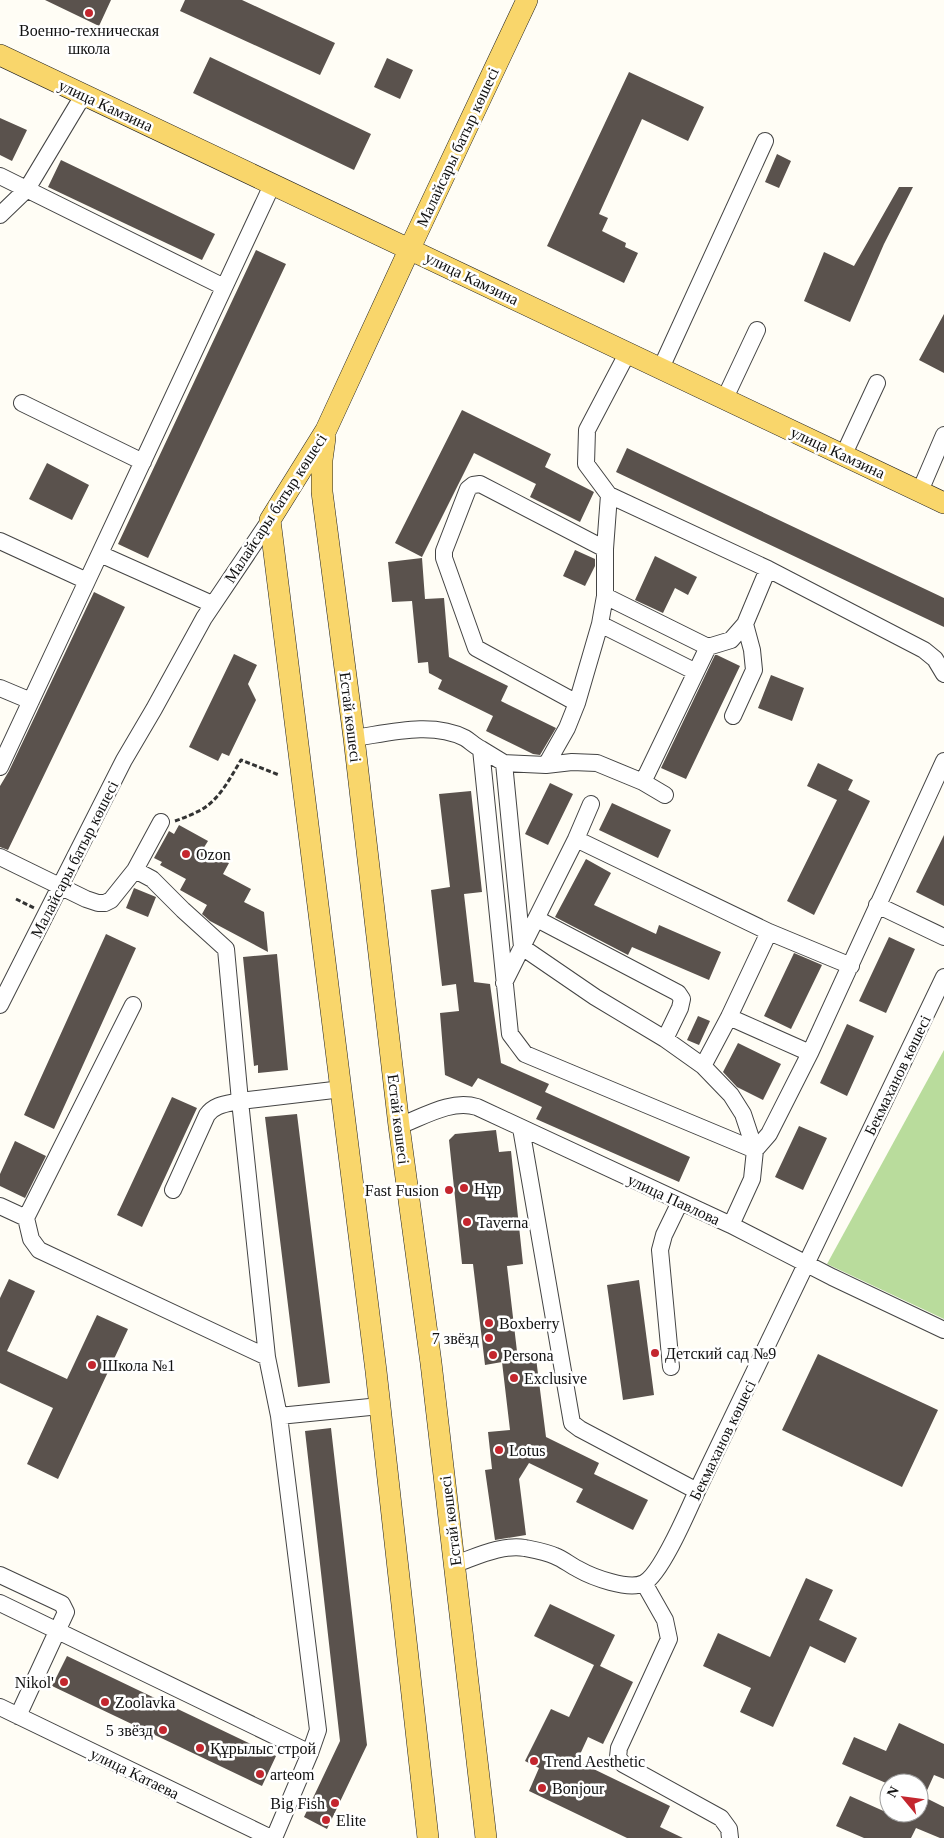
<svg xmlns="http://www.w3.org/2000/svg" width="944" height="1838" viewBox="0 0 944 1838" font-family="'Times New Roman',serif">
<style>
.forest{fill:#b9dc9c}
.building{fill:#5a524d}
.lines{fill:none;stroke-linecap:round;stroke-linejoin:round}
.minor-casing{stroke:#444;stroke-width:18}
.major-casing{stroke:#222;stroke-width:22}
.path{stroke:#333;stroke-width:3;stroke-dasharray:5 2.5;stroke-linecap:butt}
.minor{stroke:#fff;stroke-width:16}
.major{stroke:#f9d66b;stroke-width:21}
.poi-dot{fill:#c4262e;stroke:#fff;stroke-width:2}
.labels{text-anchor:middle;stroke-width:5;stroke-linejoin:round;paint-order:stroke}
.poi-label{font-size:16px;fill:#111;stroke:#fff;text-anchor:start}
.street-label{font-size:16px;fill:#111;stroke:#fff}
</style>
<rect width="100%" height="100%" fill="#fffdf5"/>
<!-- forest -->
<path class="forest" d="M 944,1050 L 944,1319 L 827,1264 Z"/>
<!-- building -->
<path class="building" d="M 45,0 L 111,0 L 99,26 Z
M 185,0 L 242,0 L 335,43 L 320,75 L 180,11 Z
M 210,57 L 371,134 L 354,170 L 193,93 Z
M 387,58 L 413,70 L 400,99 L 374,87 Z
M 629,72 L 704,107 L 688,141 L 642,119 L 599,214 L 608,218 L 602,231 L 626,243 L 625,247 L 638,253 L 624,283 L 547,246 Z
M 0,118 L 27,130 L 12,161 L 0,155 Z
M 777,154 L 791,161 L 779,188 L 765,182 Z
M 61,160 L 215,234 L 202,260 L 48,187 Z
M 899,187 L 913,187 L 884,244 L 850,322 L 804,301 L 824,252 L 854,266 Z
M 256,250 L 286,264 L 148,558 L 118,544 Z
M 944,314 L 944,373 L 919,360 Z
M 462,410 L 551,454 L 545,467 L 594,492 L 580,522 L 530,497 L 536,484 L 474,453 L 422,557 L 395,543 Z
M 627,448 L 944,598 L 944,627 L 616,472 Z
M 47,463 L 89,485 L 72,520 L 29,499 Z
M 575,550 L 595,559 L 595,566 L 585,586 L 563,576 Z
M 655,556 L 697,577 L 688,595 L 675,588 L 663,613 L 635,600 Z
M 422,558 L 425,599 L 444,598 L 449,657 L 508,686 L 501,701 L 556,728 L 540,755 L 533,754 L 486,731 L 493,716 L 438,689 L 442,680 L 429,673 L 428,662 L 418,663 L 412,601 L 392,602 L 388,562 Z
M 94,592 L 125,607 L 8,850 L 0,847 L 0,786 L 9,771 Z
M 234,654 L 257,665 L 248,684 L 256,700 L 229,756 L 222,753 L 218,761 L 189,747 Z
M 715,655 L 717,655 L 740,666 L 686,779 L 661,768 Z
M 771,675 L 804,688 L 792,721 L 758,708 Z
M 818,763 L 853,780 L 848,790 L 870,801 L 814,915 L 787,901 L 837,800 L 807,786 Z
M 550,783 L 573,794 L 548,845 L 525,834 Z
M 471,791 L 482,892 L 464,894 L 474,982 L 490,984 L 501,1063 L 549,1084 L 545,1092 L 690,1157 L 679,1182 L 536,1119 L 542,1107 L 478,1078 L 472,1087 L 445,1075 L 440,1013 L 459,1011 L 456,984 L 442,986 L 431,890 L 450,887 L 439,794 Z
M 612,803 L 671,830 L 658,858 L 599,830 Z
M 179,825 L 208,841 L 203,849 L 229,863 L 223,874 L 251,889 L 244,902 L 264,912 L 268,952 L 210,921 L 202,914 L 207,905 L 180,890 L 186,879 L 160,865 L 162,862 L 154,858 L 169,831 L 174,834 Z
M 944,835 L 944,906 L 916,892 Z
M 586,859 L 611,873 L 594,905 L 656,934 L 659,925 L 721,952 L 709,980 L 632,947 L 628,955 L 555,917 Z
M 134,888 L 156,897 L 148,917 L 126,908 Z
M 106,934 L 136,948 L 54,1129 L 24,1115 Z
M 889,937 L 915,949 L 886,1013 L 859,1001 Z
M 794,953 L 822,965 L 791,1029 L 764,1016 Z
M 277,954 L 288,1070 L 258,1073 L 258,1065 L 254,1066 L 243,957 Z
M 698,1016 L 710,1021 L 699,1045 L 687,1040 Z
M 847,1024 L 874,1036 L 847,1096 L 820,1083 Z
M 738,1043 L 781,1064 L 763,1100 L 737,1087 L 723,1072 Z
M 172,1097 L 197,1108 L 142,1227 L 117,1215 Z
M 297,1114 L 330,1383 L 298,1387 L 265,1117 Z
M 799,1126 L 827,1138 L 803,1190 L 775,1177 Z
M 496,1130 L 499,1152 L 511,1151 L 523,1264 L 507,1266 L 518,1360 L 536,1358 L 546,1437 L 599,1463 L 594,1474 L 648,1500 L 633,1530 L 576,1502 L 583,1489 L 529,1463 L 519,1479 L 526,1535 L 495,1540 L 485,1470 L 492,1469 L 488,1432 L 510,1430 L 502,1362 L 485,1365 L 473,1264 L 462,1264 L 449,1140 L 455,1134 Z
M 15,1141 L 46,1156 L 25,1198 L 0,1186 L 0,1174 Z
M 9,1279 L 35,1291 L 7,1351 L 67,1379 L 97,1315 L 128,1329 L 58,1479 L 27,1464 L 53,1408 L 0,1383 L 0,1298 Z
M 639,1280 L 654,1395 L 623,1400 L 607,1285 Z
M 818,1354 L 938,1410 L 902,1487 L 782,1430 Z
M 331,1428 L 367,1745 L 327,1829 L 304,1817 L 340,1741 L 305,1431 Z
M 806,1578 L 833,1590 L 819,1620 L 857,1638 L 845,1663 L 810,1646 L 773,1727 L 740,1712 L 751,1688 L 703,1666 L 718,1633 L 770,1657 Z
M 550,1604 L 615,1635 L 600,1666 L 633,1682 L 603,1744 L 588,1737 L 577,1761 L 670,1806 L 660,1827 L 683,1838 L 627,1838 L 529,1791 L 539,1768 L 525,1761 L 551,1709 L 569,1717 L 594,1665 L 534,1636 Z
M 67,1656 L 276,1756 L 262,1786 L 52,1686 Z
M 899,1723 L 944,1744 L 944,1779 L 934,1775 L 924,1797 L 944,1807 L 944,1838 L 940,1838 L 916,1828 L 911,1838 L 864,1838 L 836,1826 L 850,1796 L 888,1813 L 919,1813 L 919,1783 L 886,1783 L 842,1764 L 854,1737 L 886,1751 Z"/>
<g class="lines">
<!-- minor casing -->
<g class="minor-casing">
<path id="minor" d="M 0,176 L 224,287
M 0,215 L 27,189 L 84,94
M 661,368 L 765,141
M 725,398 L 757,330
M 22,403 L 143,462
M 844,454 L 877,383
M 920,491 L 944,435
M 609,495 L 768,569 L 745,624 L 731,640 L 708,647
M 0,541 L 87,581 L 0,767
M 100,554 L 212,604
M 768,569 L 924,650 L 935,659 L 944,674
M 87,581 L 273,183
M 600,624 L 696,672
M 0,688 L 31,701
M 577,703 L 476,648 L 444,558 L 444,551 L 468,489 L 473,485 L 480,484 L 605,549
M 733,716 L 754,670 L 752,650 L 745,624
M 354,738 C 389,733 432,721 465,738 C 470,741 475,746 481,749 L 510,1034 L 525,1054 L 755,1150 L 752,1179 L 731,1225
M 481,749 L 504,763 L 546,765 L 567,728 L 577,703 L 600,624 L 605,596 L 605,549 L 609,495 L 586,464 L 587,430 L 628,352
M 504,763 L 522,947 L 595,997 L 665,1039 L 703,1066
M 546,765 L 572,762 L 597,763 L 643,782 L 708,647 L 605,596
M 643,782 L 665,795
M 576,839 L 591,804
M 0,857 L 86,899 L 98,903 L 105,903 L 111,900 L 135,870 L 152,879 L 183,910 L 226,949 L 240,1101 C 227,1104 215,1104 207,1115 L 173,1190
M 135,870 L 161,822
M 877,905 L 944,937
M 537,919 L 678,993 L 682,999 L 680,1008 L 665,1039
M 769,932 L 851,966
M 504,983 L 576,839 L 769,932 L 729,1017 L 703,1066 L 731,1095 L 743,1114 L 755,1150 L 769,1134 L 810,1053 L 944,761
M 0,1005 L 124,760 L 154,709 L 204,618 L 270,520
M 729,1017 L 810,1053
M 399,1126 C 423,1117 451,1099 477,1107 L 731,1225 L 832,1277 L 944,1330
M 521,1128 L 572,1423 L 580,1429 L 697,1491
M 0,1206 L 26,1218 L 31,1239 L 39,1250 L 267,1357 L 279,1416 L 318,1730 L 310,1753 L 0,1603
M 26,1218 L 133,1005
M 267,1357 L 240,1101 L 342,1089
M 671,1367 L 660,1250 L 664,1235 L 680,1202
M 279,1416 L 380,1406
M 455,1564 C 476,1557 502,1544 525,1548 C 535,1550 546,1552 555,1556 C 563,1559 570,1565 578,1569 C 592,1577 629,1591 644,1583 C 661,1574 688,1511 697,1491 L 944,977
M 0,1575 L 62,1604 L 66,1612 L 18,1716
M 644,1583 L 665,1620 L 669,1639 L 619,1748 L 618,1757 L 623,1764 L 721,1818 L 729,1829 L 730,1838
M 0,1707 L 271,1838
M 274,1838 L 310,1753"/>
</g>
<!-- major casing -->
<g class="major-casing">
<path id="major" d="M 0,55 L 944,503
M 325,438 L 322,460 L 322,492 L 354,738 L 399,1126 L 431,1363 L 486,1838
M 428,1838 L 376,1371 L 270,520 L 326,430 L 410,248 L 527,0"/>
</g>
<!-- path -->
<path class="path" d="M 175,821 C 184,818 193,814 201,810 C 220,799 230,778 241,760 L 279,775
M 16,899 L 34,908"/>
<!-- minor -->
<use href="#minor" class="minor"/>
<!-- major -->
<use href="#major" class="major"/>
</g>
<!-- markers -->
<g class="poi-dot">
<circle cx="89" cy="13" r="5"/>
<circle cx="186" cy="854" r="5"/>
<circle cx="464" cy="1188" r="5"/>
<circle cx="449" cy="1190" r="5"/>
<circle cx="467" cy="1222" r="5"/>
<circle cx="489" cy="1323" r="5"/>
<circle cx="489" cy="1338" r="5"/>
<circle cx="655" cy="1353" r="5"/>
<circle cx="493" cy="1355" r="5"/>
<circle cx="92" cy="1365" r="5"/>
<circle cx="514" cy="1378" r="5"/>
<circle cx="499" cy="1450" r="5"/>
<circle cx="64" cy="1682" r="5"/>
<circle cx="105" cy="1702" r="5"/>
<circle cx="163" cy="1730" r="5"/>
<circle cx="200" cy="1748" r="5"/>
<circle cx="534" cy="1761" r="5"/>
<circle cx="260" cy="1774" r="5"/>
<circle cx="542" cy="1788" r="5"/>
<circle cx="335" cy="1803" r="5"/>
<circle cx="326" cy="1820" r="5"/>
</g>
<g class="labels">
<!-- poi labels -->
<g class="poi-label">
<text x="89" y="36" text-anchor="middle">Военно-техническая<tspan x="89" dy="18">школа</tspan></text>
<text x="196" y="860">Ozon</text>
<text x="474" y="1194">Нұр</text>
<text x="439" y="1196" text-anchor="end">Fast Fusion</text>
<text x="477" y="1228">Taverna</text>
<text x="499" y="1329">Boxberry</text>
<text x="479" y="1344" text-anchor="end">7 звёзд</text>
<text x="665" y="1359">Детский сад №9</text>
<text x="503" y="1361">Persona</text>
<text x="102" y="1371">Школа №1</text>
<text x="524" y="1384">Exclusive</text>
<text x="509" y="1456">Lotus</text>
<text x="54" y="1688" text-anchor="end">Nikol'</text>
<text x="115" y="1708">Zoolavka</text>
<text x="153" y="1736" text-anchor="end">5 звёзд</text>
<text x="210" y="1754">Құрылыс строй</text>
<text x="544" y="1767">Trend Aesthetic</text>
<text x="270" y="1780">arteom</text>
<text x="552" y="1794">Bonjour</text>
<text x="325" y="1809" text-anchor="end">Big Fish</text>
<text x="336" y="1826">Elite</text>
</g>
<!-- street labels -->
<g class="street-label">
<text transform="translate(106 105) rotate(25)" y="6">улица Камзина</text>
<text transform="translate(457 147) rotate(-65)" y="6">Малайсары батыр көшесі</text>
<text transform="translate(472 278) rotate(26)" y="6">улица Камзина</text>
<text transform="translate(838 452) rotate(25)" y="6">улица Камзина</text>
<text transform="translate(275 508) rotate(-57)" y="6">Малайсары батыр көшесі</text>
<text transform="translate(351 717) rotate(83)" y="6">Естай көшесі</text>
<text transform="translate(74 859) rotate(-63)" y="6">Малайсары батыр көшесі</text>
<text transform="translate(897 1075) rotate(-64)" y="6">Бекмаханов көшесі</text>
<text transform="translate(399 1119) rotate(83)" y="6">Естай көшесі</text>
<text transform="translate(674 1199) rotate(25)" y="6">улица Павлова</text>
<text transform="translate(722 1440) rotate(-64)" y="6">Бекмаханов көшесі</text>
<text transform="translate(450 1521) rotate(-97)" y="6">Естай көшесі</text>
<text transform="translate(135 1773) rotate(26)" y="6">улица Катаева</text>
</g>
</g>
<!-- north arrow -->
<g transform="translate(904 1798) rotate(299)"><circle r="24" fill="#ffffff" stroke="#a0a0a0"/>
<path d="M0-4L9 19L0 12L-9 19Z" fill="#c4262e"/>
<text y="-8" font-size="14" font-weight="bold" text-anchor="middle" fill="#111111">N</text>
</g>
</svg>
